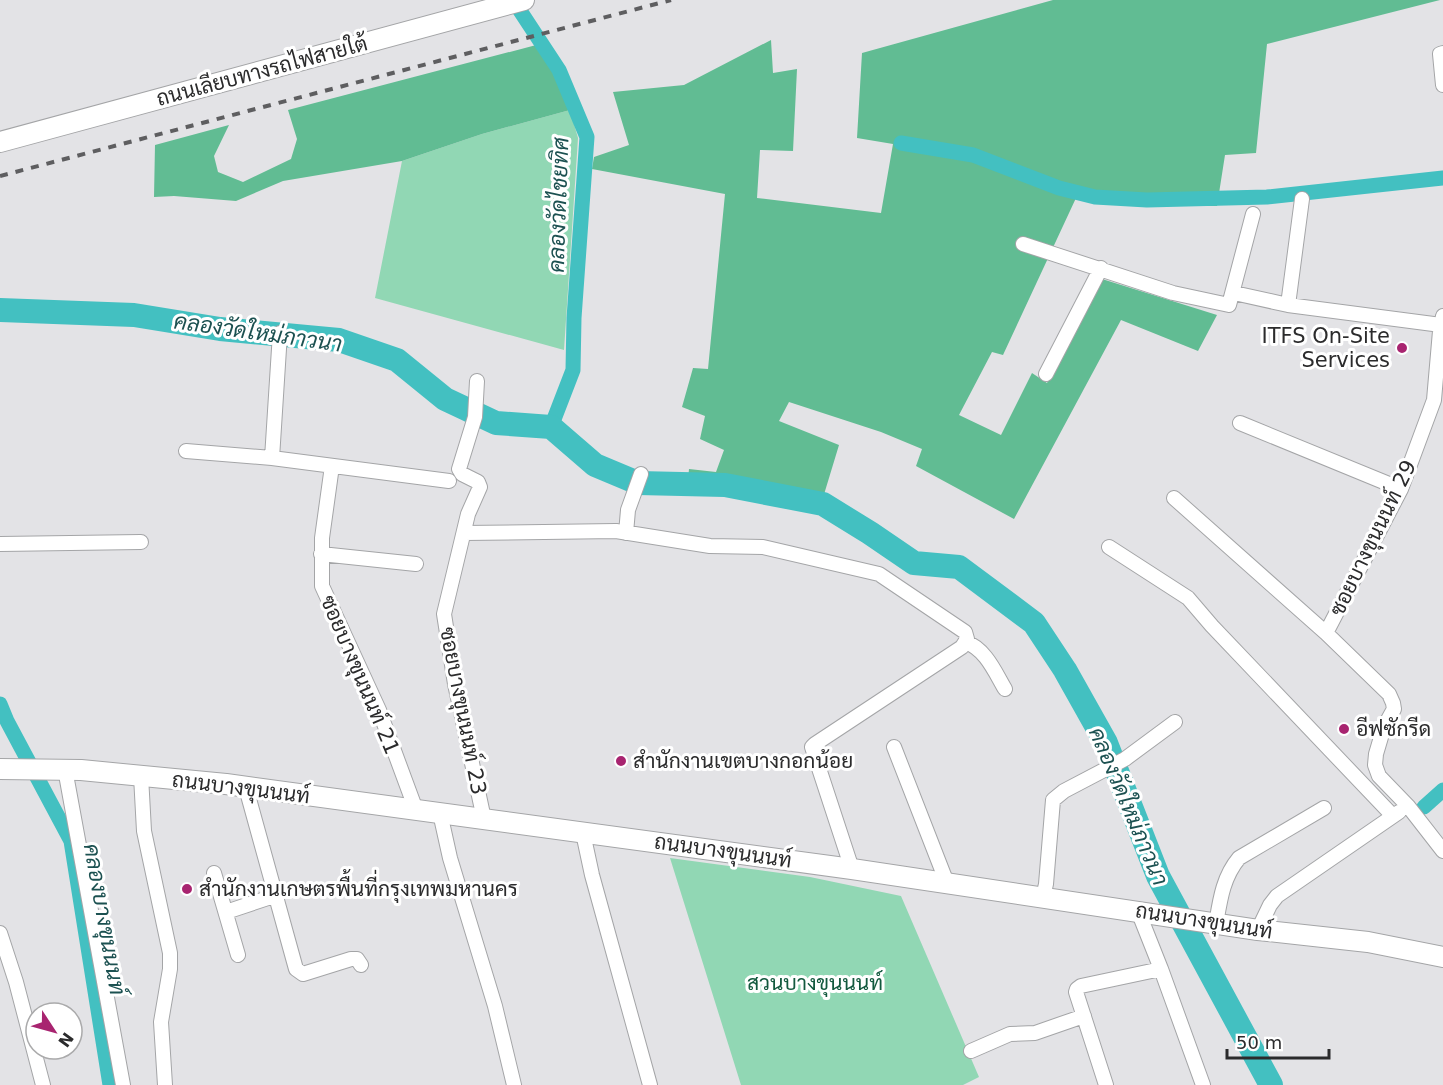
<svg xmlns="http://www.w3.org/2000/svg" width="1443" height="1085" viewBox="0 0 1443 1085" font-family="'DejaVu Sans',Sarabun,sans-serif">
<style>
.green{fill:#91d7b4}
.forest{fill:#61bc93}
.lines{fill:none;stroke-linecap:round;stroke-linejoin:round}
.canal{stroke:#43c0c1;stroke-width:15}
.river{stroke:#43c0c1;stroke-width:24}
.street-casing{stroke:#a4a5a7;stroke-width:16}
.secondary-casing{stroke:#a4a5a7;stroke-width:22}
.street{stroke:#fff;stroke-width:14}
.secondary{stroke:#fff;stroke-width:20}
.rail{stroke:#5e5e60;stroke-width:4;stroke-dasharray:8 8;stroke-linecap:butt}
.poi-dot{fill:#a82470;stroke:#fff;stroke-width:2}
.labels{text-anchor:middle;stroke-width:6;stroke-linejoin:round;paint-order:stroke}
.street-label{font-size:21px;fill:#2b2b2c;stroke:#fff}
.poi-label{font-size:21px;fill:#2b2b2c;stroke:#fff;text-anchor:start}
.park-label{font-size:21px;fill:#12593e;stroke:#fff}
.water-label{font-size:22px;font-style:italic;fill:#1c5151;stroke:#fff}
</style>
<rect width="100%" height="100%" fill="#e3e3e6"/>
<!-- green -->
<path class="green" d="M 570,110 L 578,138 L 564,350 L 375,298 L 402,161 L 482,134 Z
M 670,858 L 810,877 L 901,896 L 979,1077 L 963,1085 L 741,1085 Z"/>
<!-- forest -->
<path class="forest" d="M 1053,0 L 1440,0 L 1267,44 L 1256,153 L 1225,155 L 1217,206 L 1131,206 L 1076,198 L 1003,355 L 992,352 L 959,415 L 1001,435 L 1032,373 L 1047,383 L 1102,279 L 1217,315 L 1198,351 L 1121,320 L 1014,519 L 916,466 L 922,449 L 881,432 L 789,402 L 779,421 L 839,445 L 822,501 L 687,490 L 689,469 L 716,472 L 724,450 L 700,439 L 705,416 L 682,407 L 693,368 L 708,369 L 725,194 L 592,169 L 594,157 L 629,145 L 613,92 L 684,85 L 771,40 L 773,73 L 797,69 L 793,151 L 760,150 L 757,198 L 881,213 L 893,144 L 857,138 L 862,53 Z
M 540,44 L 570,110 L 482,134 L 402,161 L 283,181 L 236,201 L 174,196 L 154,197 L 155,145 L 229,125 L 214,156 L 218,172 L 243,182 L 291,159 L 297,139 L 288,110 Z"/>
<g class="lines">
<!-- canal -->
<path class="canal" d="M 513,0 L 559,70 L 587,137 L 574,318 L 573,370 L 551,427
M 901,143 L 973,155 L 1059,188 L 1095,197 L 1147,200 L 1267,197 L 1443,178
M 0,704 L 7,721 L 71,841 L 110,1085
M 1424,807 L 1443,790"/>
<!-- river -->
<path class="river" d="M 0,310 L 134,315 L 220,329 L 339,340 L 397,360 L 445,399 L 496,423 L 551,427 L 595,465 L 638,483 L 725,485 L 823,504 L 870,533 L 914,563 L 959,567 L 1034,623 L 1065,670 L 1106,743 L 1158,876 L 1271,1085"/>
<!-- street casing -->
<g class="street-casing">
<path id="street" d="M 1443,53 L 1440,54 L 1443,85
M 1023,244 L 1173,293 L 1229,305 L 1253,214
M 1234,293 L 1288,305 L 1441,325
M 1288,305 L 1302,199
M 1443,316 L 1440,331 L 1434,400 L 1401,489 L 1326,633 L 1389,694 L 1393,703 L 1394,709 L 1384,727 L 1376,754 L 1375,765 L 1379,776 L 1408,806 L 1443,851
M 1046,374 L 1101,268
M 477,381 L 475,417 L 459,469 L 462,474 L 478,482 L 480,487 L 468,514 L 444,614 L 455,684 L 484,819
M 1240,423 L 1401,489
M 186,451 L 272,458 L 449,481
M 272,458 L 280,333
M 332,466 L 322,538 L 322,586 L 379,710 L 416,810
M 1174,498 L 1326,633
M 464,533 L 616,531 L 710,546 L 763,547 L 879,574 L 965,632 L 967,639 L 962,647 L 815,744 L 812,747 L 852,869
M 626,533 L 628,510 L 641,474
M 0,544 L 141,542
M 1109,547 L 1188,598 L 1212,626 L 1393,816
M 321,554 L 416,564
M 965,642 C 985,648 995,672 1005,689
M 894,747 L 947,883
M 65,769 L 123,1085
M 141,776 L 144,831 L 170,953 L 170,969 L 161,1022 L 165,1085
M 246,788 L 296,969 L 303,974 L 351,959 L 357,959 L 361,965
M 440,813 L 450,858 L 495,1006 L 514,1085
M 583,833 L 592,875 L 650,1085
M 214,873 L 238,955
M 1043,897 L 1046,884 L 1053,800 L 1064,791 L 1125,759 L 1175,722
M 1138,911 L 1161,969 L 1203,1085
M 226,912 L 277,895
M 1216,924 C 1220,900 1223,877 1239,858 L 1324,808
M 1258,930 L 1270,905 L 1277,896 L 1399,812
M 0,933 L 16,982 L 43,1085
M 971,1051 L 1010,1034 L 1035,1033 L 1084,1016
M 1106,1085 L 1076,992 L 1077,989 L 1081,986 L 1161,969"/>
</g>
<!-- secondary casing -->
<g class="secondary-casing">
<path id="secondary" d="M 0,142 L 524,0
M 0,769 L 81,770 L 226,784 L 852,869 L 1258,930 L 1368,942 L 1443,957"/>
</g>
<!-- street -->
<use href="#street" class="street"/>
<!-- secondary -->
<use href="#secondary" class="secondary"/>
<!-- rail -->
<path class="rail" d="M 0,176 L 671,0"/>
</g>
<!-- markers -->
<g class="poi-dot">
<circle cx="1402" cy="348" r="6"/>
<circle cx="1344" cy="729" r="6"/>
<circle cx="621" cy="761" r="6"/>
<circle cx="187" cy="889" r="6"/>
</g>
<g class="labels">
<!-- street labels -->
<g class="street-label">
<text transform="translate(262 71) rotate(-15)" y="7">ถนนเลียบทางรถไฟสายใต้</text>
<text transform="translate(1373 538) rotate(-64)" y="7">ซอยบางขุนนนท์ 29</text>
<text transform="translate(360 675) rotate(67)" y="7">ซอยบางขุนนนท์ 21</text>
<text transform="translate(463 711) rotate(79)" y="7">ซอยบางขุนนนท์ 23</text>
<text transform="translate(241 788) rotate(7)" y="7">ถนนบางขุนนนท์</text>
<text transform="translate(723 851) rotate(8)" y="7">ถนนบางขุนนนท์</text>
<text transform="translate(1204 921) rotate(9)" y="7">ถนนบางขุนนนท์</text>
</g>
<!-- poi labels -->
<g class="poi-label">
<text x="1390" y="343" text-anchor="end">ITFS On-Site<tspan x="1390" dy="24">Services</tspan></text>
<text x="1356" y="736">อีฟซักรีด</text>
<text x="633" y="768">สำนักงานเขตบางกอกน้อย</text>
<text x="199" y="896">สำนักงานเกษตรพื้นที่กรุงเทพมหานคร</text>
</g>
<!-- park labels -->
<g class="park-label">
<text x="815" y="990">สวนบางขุนนนท์</text>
</g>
<!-- water labels -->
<g class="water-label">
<text transform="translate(558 205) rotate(-88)" y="8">คลองวัดไชยทิศ</text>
<text transform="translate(258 332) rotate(8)" y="8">คลองวัดใหม่ภาวนา</text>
<text transform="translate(1129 806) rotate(67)" y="8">คลองวัดใหม่ภาวนา</text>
<text transform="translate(105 919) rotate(80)" y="8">คลองบางขุนนนท์</text>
</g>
</g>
<!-- north arrow -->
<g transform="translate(54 1031) rotate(126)"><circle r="28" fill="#ffffff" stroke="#aaaaab" stroke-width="1.5"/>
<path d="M0-4.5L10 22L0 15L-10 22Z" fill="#a82470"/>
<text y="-9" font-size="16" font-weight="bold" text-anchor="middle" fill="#2b2b2c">N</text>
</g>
<!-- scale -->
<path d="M1227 1049v9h102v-9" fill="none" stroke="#2b2b2c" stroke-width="3"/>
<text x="1236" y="1049" font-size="18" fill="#2b2b2c" stroke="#ffffff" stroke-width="4.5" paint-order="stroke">50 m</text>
</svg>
